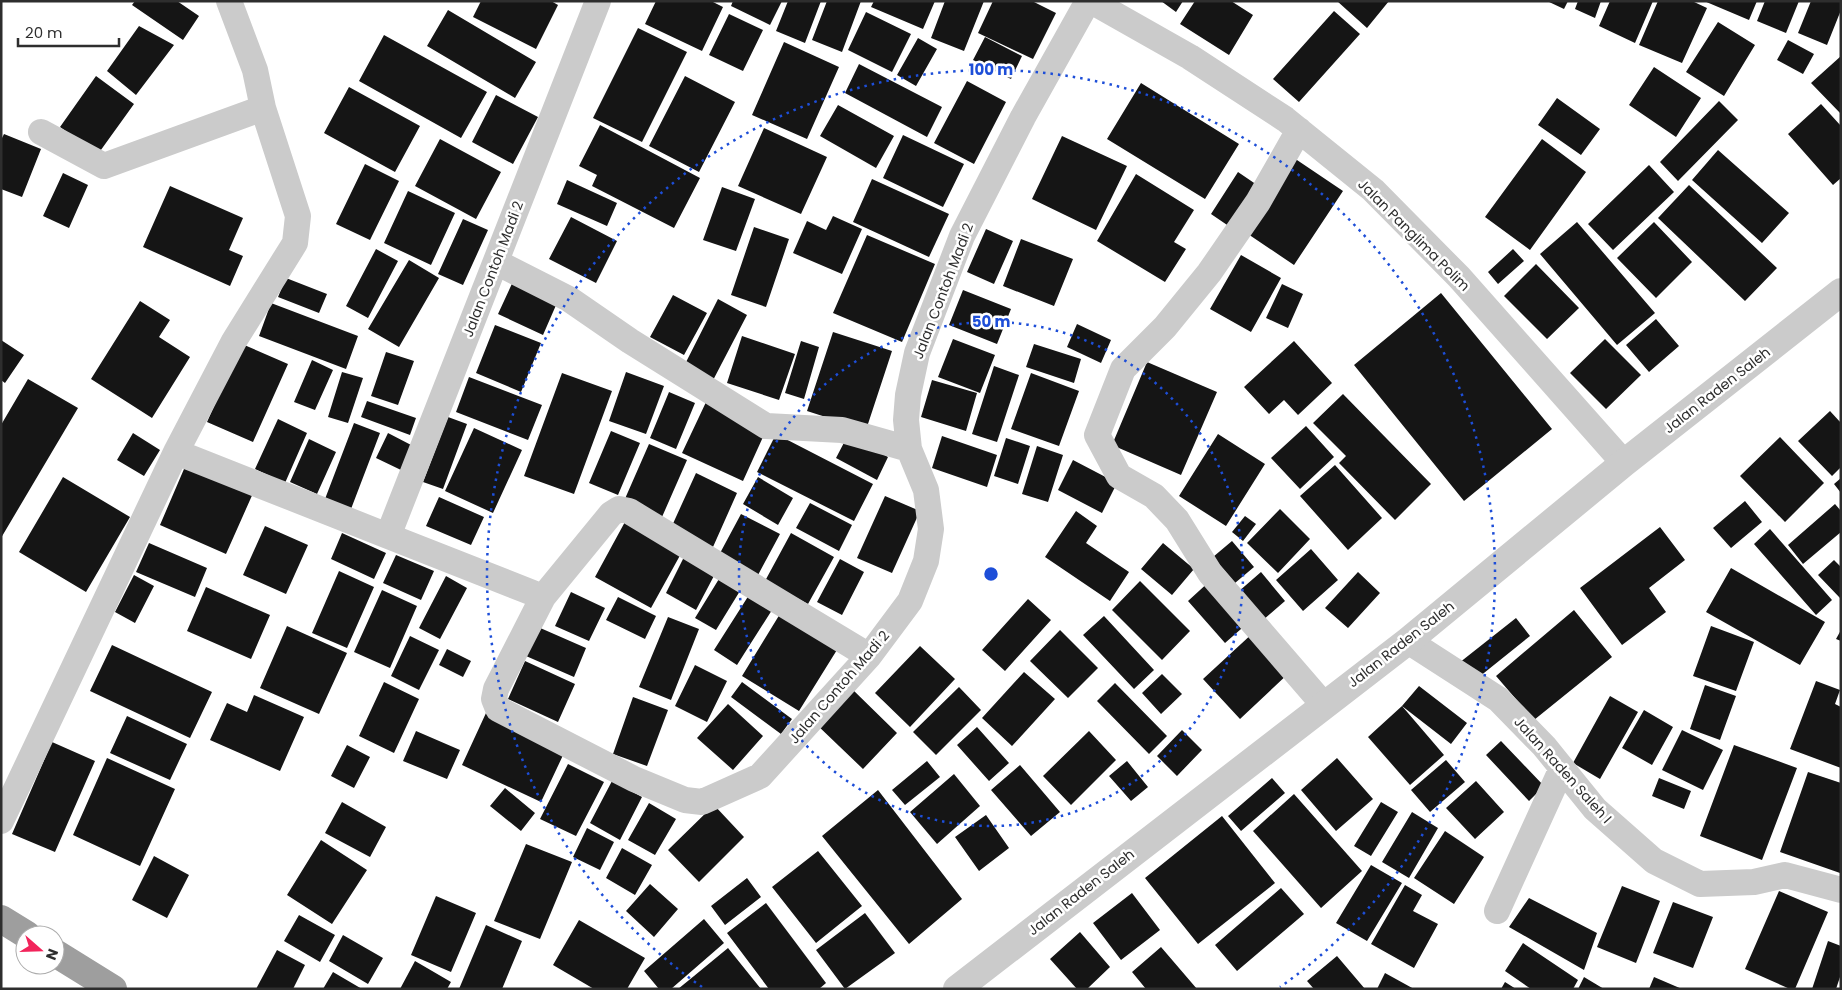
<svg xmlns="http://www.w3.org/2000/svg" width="1842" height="990" viewBox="0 0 1842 990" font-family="Poppins,sans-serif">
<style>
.building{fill:#151515}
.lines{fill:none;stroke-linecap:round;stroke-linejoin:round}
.minor{stroke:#cbcbcb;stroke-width:26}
.tertiary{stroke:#cbcbcb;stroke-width:28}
.trunk{stroke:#9e9e9e;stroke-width:28}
.ring{fill:none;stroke:#1d4ed8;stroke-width:2.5;stroke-dasharray:2.5 5}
.labels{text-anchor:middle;stroke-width:5;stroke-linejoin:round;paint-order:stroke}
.street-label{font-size:14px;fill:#2e2e2e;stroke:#fff}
.centre{fill:#1d4ed8;stroke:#fff;stroke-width:2.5}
.ring-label{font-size:15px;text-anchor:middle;font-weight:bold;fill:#1d4ed8;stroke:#fff;stroke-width:5;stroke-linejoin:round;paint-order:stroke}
</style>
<rect width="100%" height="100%" fill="#fff"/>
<!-- building -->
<path class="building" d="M 135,1 L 177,1 L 199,16 L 183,40 L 132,5 Z
M 481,1 L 551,1 L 558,5 L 536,49 L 473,17 Z
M 656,1 L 711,1 L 723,7 L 702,51 L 645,24 Z
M 733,1 L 782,1 L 770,25 L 731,6 Z
M 788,1 L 821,1 L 805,43 L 776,31 Z
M 827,1 L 861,1 L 842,52 L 812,40 Z
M 874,1 L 935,1 L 923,29 L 871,7 Z
M 945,1 L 984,1 L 964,51 L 931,38 Z
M 993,1 L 1032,1 L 1056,13 L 1033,59 L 978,33 Z
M 1161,1 L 1183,1 L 1176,12 Z
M 1195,1 L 1231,1 L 1253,15 L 1229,55 L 1180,24 Z
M 1337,1 L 1389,1 L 1367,28 Z
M 1547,1 L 1568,1 L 1564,9 Z
M 1578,1 L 1601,1 L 1595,18 L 1575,9 Z
M 1610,1 L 1653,1 L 1635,43 L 1599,26 Z
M 1658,1 L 1692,1 L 1707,8 L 1682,63 L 1639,45 Z
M 1704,1 L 1757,1 L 1749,20 Z
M 1765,1 L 1799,1 L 1786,33 L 1757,21 Z
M 1811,1 L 1841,1 L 1841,10 L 1827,45 L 1798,33 Z
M 448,10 L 536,62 L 515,98 L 427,46 Z
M 1334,11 L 1360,34 L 1299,102 L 1273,79 Z
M 866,12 L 911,34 L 892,72 L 848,50 Z
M 729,14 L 763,30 L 743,71 L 709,55 Z
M 1718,22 L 1755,45 L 1724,96 L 1686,72 Z
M 139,26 L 174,45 L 136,95 L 107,71 Z
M 638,28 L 687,52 L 642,142 L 593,118 Z
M 384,35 L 487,92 L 461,138 L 359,81 Z
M 985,37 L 1022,56 L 1011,79 L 973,60 Z
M 918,38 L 937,49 L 916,86 L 897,75 Z
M 1788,40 L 1814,54 L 1803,74 L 1777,60 Z
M 784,42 L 839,67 L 807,139 L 752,115 Z
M 1841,56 L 1841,114 L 1811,83 Z
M 859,64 L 942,107 L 927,137 L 845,93 Z
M 1654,67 L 1701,98 L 1676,137 L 1629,105 Z
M 96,76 L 134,104 L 98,154 L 60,127 Z
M 685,76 L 735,102 L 699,172 L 649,146 Z
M 967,81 L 1006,102 L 974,164 L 934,143 Z
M 1141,83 L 1239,144 L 1205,199 L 1107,139 Z
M 349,87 L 420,126 L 395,172 L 324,133 Z
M 496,95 L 538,117 L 513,164 L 472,142 Z
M 1557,98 L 1600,129 L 1581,155 L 1538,125 Z
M 1719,101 L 1738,120 L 1678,181 L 1660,162 Z
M 1821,104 L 1841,126 L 1841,178 L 1833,185 L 1788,134 Z
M 838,105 L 894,136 L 876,168 L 820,136 Z
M 600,125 L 700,178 L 674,228 L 592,186 L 597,175 L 579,166 Z
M 764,128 L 827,157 L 801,214 L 738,186 Z
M 4,134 L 41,149 L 22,197 L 1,189 L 1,140 Z
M 903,135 L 964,164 L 943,207 L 883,178 Z
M 1062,136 L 1127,166 L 1096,230 L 1032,199 Z
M 440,139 L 501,172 L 476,219 L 415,186 Z
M 1542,139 L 1586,172 L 1530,250 L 1485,217 Z
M 1718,150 L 1789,213 L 1762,243 L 1692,180 Z
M 1294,158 L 1343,191 L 1294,265 L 1245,232 Z
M 365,164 L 399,181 L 370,240 L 336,224 Z
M 1649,165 L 1674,192 L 1613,250 L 1588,224 Z
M 1238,172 L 1260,187 L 1233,229 L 1211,214 Z
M 63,173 L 88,185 L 69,228 L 43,216 Z
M 1136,174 L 1194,210 L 1174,242 L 1186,249 L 1165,282 L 1097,241 Z
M 872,179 L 949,214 L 929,257 L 853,222 Z
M 567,180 L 617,203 L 607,226 L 557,204 Z
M 1689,185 L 1777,268 L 1745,301 L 1658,218 Z
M 170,186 L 243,218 L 229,250 L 243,256 L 230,286 L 143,247 Z
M 722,187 L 755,199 L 736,251 L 703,240 Z
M 408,191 L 455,213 L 431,265 L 384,243 Z
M 833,216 L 862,229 L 842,274 L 793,253 L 807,221 L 826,230 Z
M 571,217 L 617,241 L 596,283 L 549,259 Z
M 463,219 L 488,230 L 463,285 L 438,274 Z
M 1577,222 L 1655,313 L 1617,345 L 1540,254 Z
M 1654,222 L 1692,262 L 1656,298 L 1617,258 Z
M 754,227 L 789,239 L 766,307 L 731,295 Z
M 986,229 L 1013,241 L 994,284 L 967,272 Z
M 867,235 L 935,264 L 902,342 L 833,313 Z
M 1021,239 L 1073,259 L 1054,306 L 1003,286 Z
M 376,249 L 398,261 L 368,318 L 346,306 Z
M 1513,249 L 1524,261 L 1498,284 L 1488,272 Z
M 1241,255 L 1281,278 L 1251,332 L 1210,309 Z
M 409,260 L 439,278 L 399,347 L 368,329 Z
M 1536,264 L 1579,308 L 1547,339 L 1504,296 Z
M 516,275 L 560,296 L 543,335 L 498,314 Z
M 286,278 L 327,294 L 319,313 L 278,297 Z
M 1282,284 L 1303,294 L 1288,328 L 1266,318 Z
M 963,290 L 1011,309 L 997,344 L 949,325 Z
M 1441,293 L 1552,429 L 1464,501 L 1354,365 Z
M 673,295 L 707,313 L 684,355 L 650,337 Z
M 718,299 L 747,315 L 710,386 L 681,372 Z
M 140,301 L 170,320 L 159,337 L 190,357 L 152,418 L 91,379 Z
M 271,303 L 358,336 L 346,369 L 259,336 Z
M 1656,319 L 1679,346 L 1649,372 L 1626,345 Z
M 1077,324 L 1111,340 L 1101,363 L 1067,347 Z
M 495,325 L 541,343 L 521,392 L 476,373 Z
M 833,332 L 892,351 L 866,430 L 807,411 Z
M 742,336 L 795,354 L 779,400 L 727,383 Z
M 953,339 L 995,355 L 980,393 L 938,377 Z
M 1605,339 L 1641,375 L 1606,409 L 1570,373 Z
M 1,340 L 24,355 L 5,383 L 1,380 Z
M 801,341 L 819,347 L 804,399 L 785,393 Z
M 1294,341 L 1332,383 L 1298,415 L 1284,400 L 1269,414 L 1244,387 Z
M 242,344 L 288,364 L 253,442 L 207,422 Z
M 1034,344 L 1081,359 L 1074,383 L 1026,367 Z
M 386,352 L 414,361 L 398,405 L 371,396 Z
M 312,360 L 333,370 L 315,410 L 294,402 Z
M 1147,362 L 1217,392 L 1181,475 L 1112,445 Z
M 994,366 L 1019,375 L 997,442 L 972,434 Z
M 342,372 L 363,378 L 348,423 L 328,417 Z
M 626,372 L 664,386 L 646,434 L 609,421 Z
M 562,373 L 612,391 L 574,494 L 524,476 Z
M 1031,373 L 1079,391 L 1059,446 L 1011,429 Z
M 469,377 L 542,405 L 528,440 L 456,412 Z
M 28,379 L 78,408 L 1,538 L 1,425 Z
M 932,380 L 977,393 L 966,431 L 921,417 Z
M 669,392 L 695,403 L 676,449 L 650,438 Z
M 1343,394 L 1431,484 L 1395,520 L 1339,463 L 1346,456 L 1313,423 Z
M 707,400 L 767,428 L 743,481 L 682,453 Z
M 367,401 L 416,418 L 410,435 L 361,417 Z
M 1830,411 L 1841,423 L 1841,467 L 1832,476 L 1798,441 Z
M 448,417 L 467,424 L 443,489 L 423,482 Z
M 278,419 L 307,433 L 285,483 L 255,469 Z
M 354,423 L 380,433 L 351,509 L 325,499 Z
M 1306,426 L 1334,457 L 1300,489 L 1271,458 Z
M 474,428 L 522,450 L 493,513 L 445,491 Z
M 611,431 L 640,443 L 618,495 L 589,483 Z
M 133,433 L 160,450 L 144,476 L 117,460 Z
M 388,433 L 413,446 L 401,470 L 376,458 Z
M 776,434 L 873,484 L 854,521 L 757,472 Z
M 1218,434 L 1265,464 L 1226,526 L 1179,496 Z
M 848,435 L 888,457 L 877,480 L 836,458 Z
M 942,436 L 997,455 L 987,487 L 932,468 Z
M 1780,437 L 1824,483 L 1785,522 L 1740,476 Z
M 1006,438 L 1030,446 L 1018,484 L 994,476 Z
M 309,439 L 336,452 L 317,494 L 290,482 Z
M 649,444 L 687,460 L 662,517 L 624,501 Z
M 1037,446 L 1063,455 L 1048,502 L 1022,494 Z
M 1073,460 L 1117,483 L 1102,513 L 1058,490 Z
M 187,462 L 254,491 L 226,554 L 160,525 Z
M 1335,465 L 1382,518 L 1348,550 L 1300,496 Z
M 696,473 L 737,493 L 713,547 L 671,528 Z
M 63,477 L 130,517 L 86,592 L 19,552 Z
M 758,477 L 793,498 L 778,525 L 743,504 Z
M 1841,478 L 1841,493 L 1834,484 Z
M 885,496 L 920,511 L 892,573 L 857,558 Z
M 439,497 L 484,517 L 471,545 L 426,526 Z
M 1745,501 L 1762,522 L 1731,548 L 1713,528 Z
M 810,503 L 852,525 L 839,551 L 796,528 Z
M 1835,504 L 1841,511 L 1841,532 L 1803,564 L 1788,545 Z
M 1280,509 L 1310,539 L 1278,573 L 1247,543 Z
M 1076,511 L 1097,526 L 1086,543 L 1129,572 L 1110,601 L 1045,557 Z
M 741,514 L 780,534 L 758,575 L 719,555 Z
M 1245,516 L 1256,524 L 1243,541 L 1232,532 Z
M 626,520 L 683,550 L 651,608 L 595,577 Z
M 265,526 L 308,545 L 286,594 L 243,575 Z
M 1660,527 L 1685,560 L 1649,588 L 1666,612 L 1622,645 L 1580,588 Z
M 1770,529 L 1832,600 L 1816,615 L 1754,544 Z
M 342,533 L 386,553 L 374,579 L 331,559 Z
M 791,533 L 834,557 L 808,604 L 765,581 Z
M 1232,541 L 1254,567 L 1235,583 L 1213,557 Z
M 149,543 L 207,568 L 195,597 L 136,572 Z
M 1163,543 L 1194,569 L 1172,595 L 1141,569 Z
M 1311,549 L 1338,580 L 1303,611 L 1276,580 Z
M 396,555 L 434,571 L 421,600 L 383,583 Z
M 685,555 L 716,572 L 696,610 L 666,593 Z
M 840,559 L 864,572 L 842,615 L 817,602 Z
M 1834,560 L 1841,567 L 1840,598 L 1818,575 Z
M 1731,568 L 1825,622 L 1800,665 L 1706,612 Z
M 339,571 L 374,587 L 347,648 L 312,633 Z
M 1261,572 L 1285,601 L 1263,620 L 1238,592 Z
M 1358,572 L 1380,593 L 1348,628 L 1325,608 Z
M 722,574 L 743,586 L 716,630 L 695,618 Z
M 134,575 L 154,586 L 135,623 L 115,612 Z
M 446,576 L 467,588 L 440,639 L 419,628 Z
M 1211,580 L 1249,622 L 1225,643 L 1188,601 Z
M 1140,581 L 1190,631 L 1162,660 L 1112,610 Z
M 206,587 L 270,615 L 251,659 L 187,631 Z
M 382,590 L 417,606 L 390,668 L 354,652 Z
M 571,592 L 605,608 L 589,641 L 555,626 Z
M 749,595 L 772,610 L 737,665 L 714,650 Z
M 618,597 L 656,616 L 645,639 L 606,620 Z
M 1028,599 L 1051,620 L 1005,671 L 982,650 Z
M 783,609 L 840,645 L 799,711 L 742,676 Z
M 1574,610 L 1612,657 L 1534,720 L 1496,676 Z
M 1104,616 L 1154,670 L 1134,689 L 1083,635 Z
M 668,617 L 699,629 L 671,700 L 639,687 Z
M 1516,618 L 1530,636 L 1474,681 L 1459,663 Z
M 287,626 L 347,653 L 319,714 L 260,688 Z
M 1711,626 L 1754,642 L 1736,691 L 1693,676 Z
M 538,627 L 586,648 L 574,677 L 526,656 Z
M 1060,630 L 1098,668 L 1068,698 L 1030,661 Z
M 1841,630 L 1841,641 L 1836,639 Z
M 1254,632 L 1290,672 L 1240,719 L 1203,679 Z
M 410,636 L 439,650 L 419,690 L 391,676 Z
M 112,645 L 212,692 L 190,738 L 90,691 Z
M 920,646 L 955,679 L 910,727 L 875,693 Z
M 447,649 L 471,661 L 463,677 L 439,665 Z
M 525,661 L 575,684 L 558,722 L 508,699 Z
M 695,665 L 727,681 L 707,722 L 675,706 Z
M 1024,672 L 1055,699 L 1012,746 L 982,718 Z
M 1162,674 L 1182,694 L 1161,714 L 1142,693 Z
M 1816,681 L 1840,690 L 1835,704 L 1841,707 L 1841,768 L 1790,749 Z
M 384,682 L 419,699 L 394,753 L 359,736 Z
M 742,682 L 792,719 L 781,734 L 731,697 Z
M 1115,683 L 1167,736 L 1149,754 L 1097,701 Z
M 1705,685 L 1736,696 L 1720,740 L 1690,729 Z
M 1419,686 L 1467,723 L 1451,744 L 1402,706 L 1444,755 L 1410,785 L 1368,737 L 1402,706 Z
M 850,687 L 897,733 L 863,769 L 815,723 Z
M 959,687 L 981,710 L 936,755 L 913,732 Z
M 254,695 L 304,717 L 280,771 L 210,740 L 227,703 L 247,712 Z
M 1610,696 L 1638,712 L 1600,779 L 1573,763 Z
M 633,697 L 668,710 L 647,766 L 613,754 Z
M 728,704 L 763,736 L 733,770 L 697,738 Z
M 1644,710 L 1673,727 L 1652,765 L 1622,748 Z
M 486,713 L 565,751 L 541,802 L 462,765 Z
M 127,716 L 187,744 L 170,780 L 110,753 Z
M 977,727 L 1009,763 L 989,781 L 957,745 Z
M 1182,730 L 1202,750 L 1177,776 L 1157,756 Z
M 1682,730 L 1723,750 L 1703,790 L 1662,770 Z
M 416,731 L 460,750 L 447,779 L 403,761 Z
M 1089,731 L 1116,760 L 1071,805 L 1043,776 Z
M 1501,741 L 1544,786 L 1529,801 L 1486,755 Z
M 52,742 L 95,761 L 55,852 L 12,834 Z
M 347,745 L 370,757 L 354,788 L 331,776 Z
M 1734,745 L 1797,768 L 1762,860 L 1700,836 Z
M 107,758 L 175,789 L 140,866 L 73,835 Z
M 1337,758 L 1373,799 L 1336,831 L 1301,790 Z
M 1446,760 L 1465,782 L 1430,812 L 1411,790 Z
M 927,761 L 940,777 L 905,805 L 892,790 Z
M 1127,761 L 1148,787 L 1131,801 L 1109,776 Z
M 568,764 L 604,782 L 576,836 L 540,819 Z
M 1020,765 L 1060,812 L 1031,836 L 991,790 Z
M 1808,772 L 1841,783 L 1840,873 L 1780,852 Z
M 954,774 L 980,806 L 937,844 L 910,812 Z
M 1272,778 L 1285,793 L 1241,831 L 1228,816 Z
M 1659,778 L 1691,791 L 1684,809 L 1652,796 Z
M 612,781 L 642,797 L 620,840 L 590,823 Z
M 1476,781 L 1504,812 L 1475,839 L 1446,808 Z
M 505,788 L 535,813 L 521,831 L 490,806 Z
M 878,790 L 962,899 L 909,944 L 822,836 Z
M 1294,794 L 1362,871 L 1321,908 L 1253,831 Z
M 342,802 L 386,827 L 370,857 L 325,833 Z
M 1381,802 L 1398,812 L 1371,856 L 1354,846 Z
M 649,803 L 676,819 L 655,855 L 628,840 Z
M 714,805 L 744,837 L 699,882 L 668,850 Z
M 1412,812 L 1438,828 L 1409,878 L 1382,862 Z
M 986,815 L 1009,848 L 979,871 L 955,837 Z
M 1222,816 L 1275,883 L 1198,944 L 1145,878 Z
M 587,828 L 614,842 L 600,870 L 573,857 Z
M 1445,831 L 1484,857 L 1454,904 L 1414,878 Z
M 321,840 L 367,870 L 332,924 L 287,895 Z
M 526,844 L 572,862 L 540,939 L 494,921 Z
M 622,848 L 652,865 L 635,895 L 606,878 Z
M 818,851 L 862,906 L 816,943 L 772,887 Z
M 154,856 L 189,875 L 167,918 L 132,900 Z
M 1371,865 L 1402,883 L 1367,941 L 1336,923 Z
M 747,878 L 761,897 L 725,925 L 711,906 Z
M 650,884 L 678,909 L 654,937 L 626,911 Z
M 1405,885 L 1422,895 L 1413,911 L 1438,924 L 1414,968 L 1371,944 Z
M 1622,886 L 1660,901 L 1636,963 L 1597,947 Z
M 1281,888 L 1304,914 L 1237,971 L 1215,945 Z
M 1779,891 L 1828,912 L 1795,989 L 1790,989 L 1745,969 Z
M 1132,893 L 1160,930 L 1121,960 L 1093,923 Z
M 436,896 L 476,913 L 451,972 L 411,955 Z
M 1529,898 L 1597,933 L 1584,970 L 1509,927 Z
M 1673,902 L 1713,917 L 1693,968 L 1653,953 Z
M 766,903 L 826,983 L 819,989 L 769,989 L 727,933 Z
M 865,913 L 895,953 L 845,989 L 816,950 Z
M 299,915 L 335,935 L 320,962 L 284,941 Z
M 704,919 L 724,943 L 671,989 L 659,989 L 644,971 Z
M 579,920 L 645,958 L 627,989 L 594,989 L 553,965 Z
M 486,925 L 522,941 L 502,989 L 459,989 Z
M 1080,932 L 1110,967 L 1087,989 L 1077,989 L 1050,959 Z
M 343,935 L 383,958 L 368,984 L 329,961 Z
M 1828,941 L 1841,946 L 1841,974 L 1836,989 L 1812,989 Z
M 1523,943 L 1578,980 L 1573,989 L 1531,989 L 1505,971 Z
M 1161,947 L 1197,989 L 1146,989 L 1132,972 Z
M 728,948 L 761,989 L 678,989 L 694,976 Z
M 277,950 L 305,965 L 293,989 L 256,989 Z
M 1337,956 L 1365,989 L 1314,989 L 1307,981 Z
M 415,961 L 451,982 L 447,989 L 400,989 Z
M 333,972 L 362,989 L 323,989 Z
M 1385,973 L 1414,989 L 1377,989 Z
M 1584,977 L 1604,989 L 1578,989 Z
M 1654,977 L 1682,989 L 1649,989 Z
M 1505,982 L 1516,989 L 1501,989 Z"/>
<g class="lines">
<!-- minor -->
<path class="minor" d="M 1091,1 L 1190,57 L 1285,119 L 1373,190 L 1459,277 L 1624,463
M 1299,130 L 1258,202 L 1209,273 L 1165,327 L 1123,369 L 1097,435 L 1119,476 L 1154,496 L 1177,520 L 1210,573 L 1323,704
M 41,132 L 104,166 L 263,108
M 496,262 L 569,299 L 630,341 L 766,426 L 842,430 L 909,449
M 176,452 L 388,536 L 598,1
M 388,536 L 543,597 L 496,689 L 494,699 L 498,709 L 634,779 L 685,800 L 702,802 L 760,776 L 869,656 L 910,601 L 926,561 L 931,529 L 926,490 L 909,449 L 906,420 L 908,395 L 917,353 L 962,236 L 1023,117 L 1088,1
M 543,597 L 611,514 L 619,509 L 629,511 L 869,656
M 1408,641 L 1498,699 L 1544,746 L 1595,809 L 1654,861 L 1700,884 L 1754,882 L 1785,875 L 1841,890
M 1,821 L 176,452 L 234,341 L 295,243 L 298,216 L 263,108 L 255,70 L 229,1
M 1497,911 L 1562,768"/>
<!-- tertiary -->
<path class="tertiary" d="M 957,989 L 1408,641 L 1624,463 L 1841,292"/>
<!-- trunk -->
<path class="trunk" d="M 1,919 L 27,935
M 55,953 L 113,989"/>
</g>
<!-- distance rings -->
<g class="ring">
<circle cx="991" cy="574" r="252"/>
<path d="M702 987A504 504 0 1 1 1280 987"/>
</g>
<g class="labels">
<!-- street labels -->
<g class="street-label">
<text transform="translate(1414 235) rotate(45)" y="5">Jalan Panglima Polim</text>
<text transform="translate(493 269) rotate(-69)" y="5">Jalan Contoh Madi 2</text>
<text transform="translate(943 291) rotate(-69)" y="5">Jalan Contoh Madi 2</text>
<text transform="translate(1717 390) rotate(-38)" y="5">Jalan Raden Saleh</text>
<text transform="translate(1401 644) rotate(-38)" y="5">Jalan Raden Saleh</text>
<text transform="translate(839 687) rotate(-49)" y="5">Jalan Contoh Madi 2</text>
<text transform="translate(1563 770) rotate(48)" y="5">Jalan Raden Saleh I</text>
<text transform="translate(1081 892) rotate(-38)" y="5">Jalan Raden Saleh</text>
</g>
</g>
<circle cx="991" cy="574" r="8" class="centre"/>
<g class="ring-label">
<text x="991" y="75">100 m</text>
<text x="991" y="327">50 m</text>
</g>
<!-- border -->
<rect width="1842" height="990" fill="none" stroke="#2e2e2e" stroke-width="5"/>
<!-- north arrow -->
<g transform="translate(40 950) rotate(110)"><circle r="24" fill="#ffffff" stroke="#ababab"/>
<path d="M0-4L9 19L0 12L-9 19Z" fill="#f2245b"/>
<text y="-8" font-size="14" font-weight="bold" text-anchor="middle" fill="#2e2e2e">N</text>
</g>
<!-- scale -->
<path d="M18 38v8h101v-8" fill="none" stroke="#2e2e2e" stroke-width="2.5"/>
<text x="25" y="38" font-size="15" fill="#2e2e2e" stroke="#ffffff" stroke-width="4" paint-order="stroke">20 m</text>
</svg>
